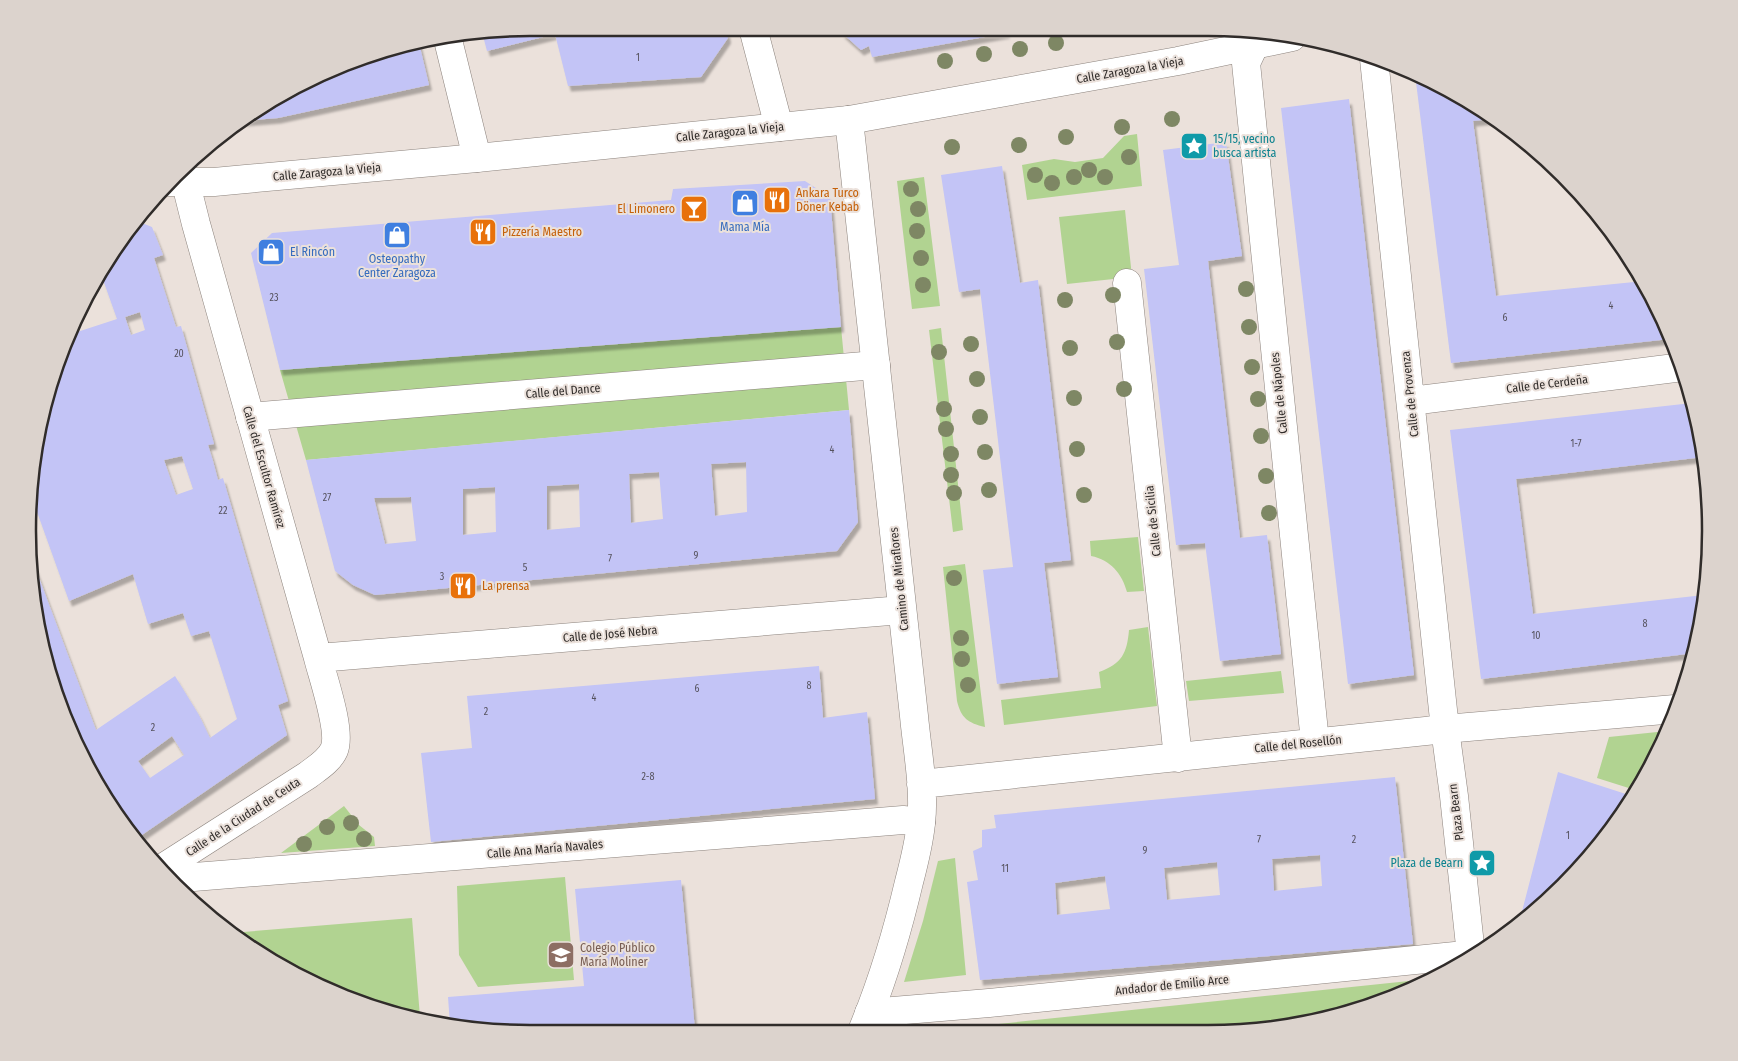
<svg xmlns="http://www.w3.org/2000/svg" width="1738" height="1061" viewBox="0 0 1738 1061" font-family="'Fira Sans Condensed',sans-serif">
<style>
.green{fill:#b1d391}
.building{fill:#c3c4f6;fill-rule:evenodd;filter:url(#shadow)}
.lines{fill:none;stroke-linecap:round;stroke-linejoin:round}
.pedestrian-casing{stroke:#8c837d;stroke-width:29}
.minor-casing{stroke:#8c837d;stroke-width:29}
.secondary-casing{stroke:#8c837d;stroke-width:29}
.pedestrian{stroke:#fff;stroke-width:28}
.minor{stroke:#fff;stroke-width:28}
.secondary{stroke:#fff;stroke-width:28}
.tree{fill:#7e8764}
.labels{text-anchor:middle;stroke-width:4;stroke-linejoin:round;paint-order:stroke}
.number-label{font-size:10px;fill:#55525d}
.street-label{font-size:12px;fill:#302c2a;stroke:#ebe1db}
.culture-label{font-size:12px;fill:#0d838f;stroke:#ebe1db;text-anchor:start}
.food-label{font-size:12px;fill:#c56008;stroke:#ebe1db;text-anchor:start}
.shop-label{font-size:12px;fill:#366cbe;stroke:#ebe1db}
.education-label{font-size:12px;fill:#785e54;stroke:#ebe1db;text-anchor:start}
.rim{fill:none;stroke:#302c2a;stroke-width:2.5}
</style>
<defs>
<filter id="shadow"><feDropShadow dx="3" dy="5.5" stdDeviation="1" flood-color="#0004"/></filter>
</defs>
<rect width="100%" height="100%" fill="#ebe1db"/>
<!-- green -->
<path class="green" d="M 1137,134 L 1142,186 L 1027,200 L 1022,165 L 1054,159 L 1075,162 L 1103,158 L 1124,136 Z
M 924,177 L 940,306 L 912,309 L 897,181 Z
M 1125,210 L 1132,277 L 1067,284 L 1059,217 Z
M 841,327 L 849,410 L 306,460 L 280,370 Z
M 941,328 L 963,530 L 953,532 L 929,330 Z
M 1138,537 L 1144,591 L 1127,592 C 1122,574 1111,560 1091,556 L 1090,541 Z
M 965,564 L 985,727 C 968,723 961,718 957,701 L 943,567 Z
M 1148,627 L 1157,706 L 1004,725 L 1001,700 L 1101,688 L 1099,672 C 1122,664 1127,653 1129,630 Z
M 1281,671 L 1284,693 L 1189,701 L 1186,681 Z
M 1667,731 L 1659,753 L 1635,790 L 1597,778 L 1609,737 Z
M 344,806 L 359,825 L 374,837 L 375,846 L 281,853 Z
M 955,858 L 966,975 L 904,982 L 923,921 L 938,861 Z
M 565,877 L 574,980 L 478,987 L 459,955 L 457,886 Z
M 412,918 L 420,1017 L 338,995 L 231,933 Z
M 1428,979 L 1338,1016 L 1241,1032 L 1104,1032 L 1097,1029 L 1095,1032 L 931,1031 Z"/>
<!-- building -->
<path class="building" d="M 482,32 L 554,32 L 555,34 L 487,51 Z
M 562,32 L 727,32 L 728,38 L 701,77 L 568,86 L 555,34 Z
M 841,32 L 1007,32 L 1007,33 L 872,57 L 869,46 L 861,50 Z
M 419,43 L 429,85 L 278,118 L 242,121 L 308,80 L 369,54 Z
M 1415,74 L 1491,119 L 1473,121 L 1496,296 L 1644,281 L 1670,339 L 1451,363 Z
M 1349,99 L 1414,675 L 1348,684 L 1281,108 Z
M 1226,142 L 1242,256 L 1208,261 L 1240,538 L 1267,535 L 1281,654 L 1220,661 L 1205,543 L 1176,545 L 1144,269 L 1179,265 L 1163,150 Z
M 1002,166 L 1020,283 L 1038,280 L 1071,560 L 1044,563 L 1058,677 L 997,684 L 983,570 L 1013,567 L 980,289 L 959,292 L 941,175 Z
M 805,181 L 830,197 L 841,327 L 280,370 L 251,253 L 272,233 L 671,200 L 673,189 Z
M 137,221 L 152,227 L 163,255 L 154,258 L 176,327 L 181,326 L 214,444 L 208,445 L 213,461 L 218,480 L 223,478 L 288,701 L 278,705 L 287,735 L 136,839 L 112,810 L 54,692 L 32,596 L 29,551 L 96,730 L 175,676 L 199,715 L 210,738 L 237,719 L 209,631 L 191,636 L 183,613 L 148,624 L 133,574 L 69,601 L 31,495 L 37,433 L 54,369 L 71,334 L 117,319 L 101,274 L 112,251 ZM 140,312 L 145,330 L 131,335 L 125,317 ZM 182,456 L 193,489 L 176,495 L 164,460 ZM 172,736 L 184,755 L 150,778 L 138,761 Z
M 1692,403 L 1704,457 L 1516,479 L 1533,614 L 1704,595 L 1695,653 L 1481,679 L 1450,430 Z
M 849,410 L 858,522 L 837,551 L 375,595 L 353,585 L 335,571 L 306,460 ZM 746,462 L 747,512 L 715,516 L 711,464 ZM 659,472 L 663,519 L 631,523 L 629,474 ZM 579,484 L 580,527 L 547,530 L 547,486 ZM 495,487 L 496,532 L 463,535 L 463,489 ZM 411,497 L 416,541 L 385,544 L 374,498 Z
M 819,666 L 823,718 L 867,712 L 875,799 L 431,842 L 421,753 L 472,748 L 467,696 Z
M 1558,772 L 1632,796 L 1607,836 L 1539,908 L 1519,923 Z
M 1395,777 L 1413,944 L 980,980 L 967,882 L 978,880 L 973,851 L 982,847 L 982,830 L 996,828 L 994,815 ZM 1320,855 L 1322,886 L 1274,891 L 1272,859 ZM 1217,862 L 1220,895 L 1167,900 L 1164,868 ZM 1105,876 L 1110,909 L 1057,915 L 1055,883 Z
M 681,880 L 695,1030 L 465,1029 L 450,1025 L 448,997 L 584,986 L 575,889 Z"/>
<g class="lines">
<!-- pedestrian casing -->
<g class="pedestrian-casing">
<path id="pedestrian" d="M 250,417 L 876,365
M 1445,729 L 1454,796 L 1471,955
M 169,879 L 903,820 L 921,822
M 869,1013 L 989,1003 L 1475,954"/>
</g>
<!-- minor casing -->
<g class="minor-casing">
<path id="minor" d="M 754,32 L 779,127
M 447,36 L 477,158
M 1254,46 L 1246,63 L 1247,73 L 1315,742
M 1374,59 L 1445,729
M 849,120 L 914,716 C 917,749 925,790 921,823 C 919,843 914,863 909,882 C 897,933 882,983 862,1031
M 1127,283 L 1178,758
M 1411,401 L 1683,367
M 318,658 L 902,610
M 921,784 L 1445,729 L 1675,709
M 161,869 L 308,775 C 317,768 329,761 334,750 C 342,732 323,678 318,658 L 196,224 L 182,168"/>
</g>
<!-- secondary casing -->
<g class="secondary-casing">
<path id="secondary" d="M 169,182 L 214,182 L 246,179 L 477,158 L 849,120 L 1178,61 L 1292,37"/>
</g>
<!-- pedestrian -->
<use href="#pedestrian" class="pedestrian"/>
<!-- minor -->
<use href="#minor" class="minor"/>
<!-- secondary -->
<use href="#secondary" class="secondary"/>
</g>
<!-- trees -->
<g class="tree">
<circle cx="1056" cy="43" r="8"/>
<circle cx="1020" cy="49" r="8"/>
<circle cx="984" cy="54" r="8"/>
<circle cx="945" cy="61" r="8"/>
<circle cx="1172" cy="119" r="8"/>
<circle cx="1122" cy="127" r="8"/>
<circle cx="1066" cy="137" r="8"/>
<circle cx="1019" cy="145" r="8"/>
<circle cx="952" cy="147" r="8"/>
<circle cx="1129" cy="157" r="8"/>
<circle cx="1089" cy="170" r="8"/>
<circle cx="1035" cy="175" r="8"/>
<circle cx="1074" cy="177" r="8"/>
<circle cx="1105" cy="177" r="8"/>
<circle cx="1052" cy="183" r="8"/>
<circle cx="911" cy="189" r="8"/>
<circle cx="918" cy="209" r="8"/>
<circle cx="917" cy="231" r="8"/>
<circle cx="921" cy="258" r="8"/>
<circle cx="923" cy="285" r="8"/>
<circle cx="1246" cy="289" r="8"/>
<circle cx="1113" cy="295" r="8"/>
<circle cx="1065" cy="300" r="8"/>
<circle cx="1249" cy="327" r="8"/>
<circle cx="1117" cy="342" r="8"/>
<circle cx="971" cy="344" r="8"/>
<circle cx="1070" cy="348" r="8"/>
<circle cx="939" cy="352" r="8"/>
<circle cx="1252" cy="367" r="8"/>
<circle cx="977" cy="379" r="8"/>
<circle cx="1124" cy="389" r="8"/>
<circle cx="1074" cy="398" r="8"/>
<circle cx="1258" cy="399" r="8"/>
<circle cx="944" cy="409" r="8"/>
<circle cx="980" cy="417" r="8"/>
<circle cx="946" cy="429" r="8"/>
<circle cx="1261" cy="436" r="8"/>
<circle cx="1077" cy="449" r="8"/>
<circle cx="985" cy="452" r="8"/>
<circle cx="951" cy="454" r="8"/>
<circle cx="951" cy="475" r="8"/>
<circle cx="1266" cy="476" r="8"/>
<circle cx="989" cy="490" r="8"/>
<circle cx="954" cy="493" r="8"/>
<circle cx="1084" cy="495" r="8"/>
<circle cx="1269" cy="513" r="8"/>
<circle cx="954" cy="578" r="8"/>
<circle cx="961" cy="638" r="8"/>
<circle cx="962" cy="659" r="8"/>
<circle cx="968" cy="685" r="8"/>
<circle cx="351" cy="823" r="8"/>
<circle cx="327" cy="827" r="8"/>
<circle cx="364" cy="839" r="8"/>
<circle cx="304" cy="844" r="8"/>
</g>
<!-- icons -->
<defs>
<g id="sight-square" transform="scale(1.4375)"><rect x="-9" y="-9" width="18" height="18" rx="4" fill="#0f9aa8" stroke="#ebe1db"/><path d="M0-6L1.8-2.2L6-1.7L2.9 1.2L3.7 5.4L0 3.3L-3.7 5.4L-2.9 1.2L-6-1.7L-1.8-2.2Z" fill="#fff"/></g>
<g id="restaurant-square" transform="scale(1.4375)"><rect x="-9" y="-9" width="18" height="18" rx="4" fill="#e8710a" stroke="#ebe1db"/><path d="M-5-6h1v4h1v-4h1v4h1v-4h1v5L-1.5 .5V6h-2V.5L-5-1ZM5-6V6H3V1.5H1.5Q1.5-4 5-6Z" fill="#fff"/></g>
<g id="shop-square" transform="scale(1.4375)"><rect x="-9" y="-9" width="18" height="18" rx="4" fill="#3f7fe0" stroke="#ebe1db"/><path d="M-5-2.5h2.3a2.7 3.5 0 0 1 5.4 0H5L5.5 6h-11ZM-1.5-2.5h3a1.5 2.3 0 0 0-3 0Z" fill="#fff"/></g>
<g id="bar-square" transform="scale(1.4375)"><rect x="-9" y="-9" width="18" height="18" rx="4" fill="#e8710a" stroke="#ebe1db"/><path d="M-6-5H6L.8 .8V4.5H3.5V6h-7V4.5H-.8V.8Z" fill="#fff"/></g>
<g id="school-square" transform="scale(1.4375)"><rect x="-9" y="-9" width="18" height="18" rx="4" fill="#8d6e63" stroke="#ebe1db"/><path d="M0-5L7-2L0 1L-7-2ZM-4 1L0 2.5L4 1V4Q0 6-4 4Z" fill="#fff"/></g>
</defs>
<g fill-rule="evenodd">
<use href="#sight-square" x="1194" y="146"/>
<use href="#restaurant-square" x="777" y="200"/>
<use href="#shop-square" x="745" y="203"/>
<use href="#bar-square" x="694" y="209"/>
<use href="#restaurant-square" x="483" y="232"/>
<use href="#shop-square" x="397" y="235"/>
<use href="#shop-square" x="271" y="252"/>
<use href="#restaurant-square" x="463" y="586"/>
<use href="#sight-square" x="1482" y="863"/>
<use href="#school-square" x="561" y="955"/>
</g>
<g class="labels">
<!-- number labels -->
<g class="number-label">
<text x="638" y="61">1</text>
<text x="274" y="301">23</text>
<text x="1611" y="309">4</text>
<text x="1505" y="321">6</text>
<text x="179" y="357">20</text>
<text x="1576" y="447">1-7</text>
<text x="832" y="453">4</text>
<text x="327" y="501">27</text>
<text x="223" y="514">22</text>
<text x="696" y="559">9</text>
<text x="610" y="562">7</text>
<text x="525" y="571">5</text>
<text x="442" y="580">3</text>
<text x="1645" y="627">8</text>
<text x="1536" y="639">10</text>
<text x="809" y="689">8</text>
<text x="697" y="692">6</text>
<text x="594" y="701">4</text>
<text x="486" y="715">2</text>
<text x="153" y="731">2</text>
<text x="648" y="780">2-8</text>
<text x="1568" y="839">1</text>
<text x="1259" y="843">7</text>
<text x="1354" y="843">2</text>
<text x="1145" y="854">9</text>
<text x="1005" y="872">11</text>
</g>
<!-- street labels -->
<g class="street-label">
<text transform="translate(1130 70) rotate(-10)" y="4">Calle Zaragoza la Vieja</text>
<text transform="translate(730 132) rotate(-6)" y="4">Calle Zaragoza la Vieja</text>
<text transform="translate(327 172) rotate(-5)" y="4">Calle Zaragoza la Vieja</text>
<text transform="translate(1547 384) rotate(-7)" y="4">Calle de Cerdeña</text>
<text transform="translate(563 391) rotate(-5)" y="4">Calle del Dance</text>
<text transform="translate(1279 393) rotate(-96)" y="4">Calle de Nápoles</text>
<text transform="translate(1410 394) rotate(-96)" y="4">Calle de Provenza</text>
<text transform="translate(264 467) rotate(74)" y="4">Calle del Escultor Ramírez</text>
<text transform="translate(1153 521) rotate(-96)" y="4">Calle de Sicilia</text>
<text transform="translate(899 579) rotate(-96)" y="4">Camino de Miraflores</text>
<text transform="translate(610 634) rotate(-5)" y="4">Calle de José Nebra</text>
<text transform="translate(1298 744) rotate(-6)" y="4">Calle del Rosellón</text>
<text transform="translate(1456 812) rotate(-97)" y="4">Plaza Bearn</text>
<text transform="translate(243 817) rotate(-33)" y="4">Calle de la Ciudad de Ceuta</text>
<text transform="translate(545 849) rotate(-5)" y="4">Calle Ana María Navales</text>
<text transform="translate(1172 985) rotate(-6)" y="4">Andador de Emilio Arce</text>
</g>
<!-- culture labels -->
<g class="culture-label">
<text x="1213" y="143">15/15, vecino<tspan x="1213" dy="14">busca artista</tspan></text>
<text x="1463" y="867" text-anchor="end">Plaza de Bearn</text>
</g>
<!-- food labels -->
<g class="food-label">
<text x="796" y="197">Ankara Turco<tspan x="796" dy="14">Döner Kebab</tspan></text>
<text x="675" y="213" text-anchor="end">El Limonero</text>
<text x="502" y="236">Pizzería Maestro</text>
<text x="482" y="590">La prensa</text>
</g>
<!-- shop labels -->
<g class="shop-label">
<text x="745" y="231">Mama Mía</text>
<text x="290" y="256" text-anchor="start">El Rincón</text>
<text x="397" y="263">Osteopathy<tspan x="397" dy="14">Center Zaragoza</tspan></text>
</g>
<!-- education labels -->
<g class="education-label">
<text x="580" y="952">Colegio Público<tspan x="580" dy="14">María Moliner</tspan></text>
</g>
</g>
<!-- crop -->
<path d="M0 0H1738V1061H0ZM530 36H1208A494 494 0 0 1 1702 530V531A494 494 0 0 1 1208 1025H530A494 494 0 0 1 36 531V530A494 494 0 0 1 530 36Z" fill="#dcd3cd" fill-rule="evenodd"/>
<path class="rim" d="M530 36H1208A494 494 0 0 1 1702 530V531A494 494 0 0 1 1208 1025H530A494 494 0 0 1 36 531V530A494 494 0 0 1 530 36Z"/>
</svg>
